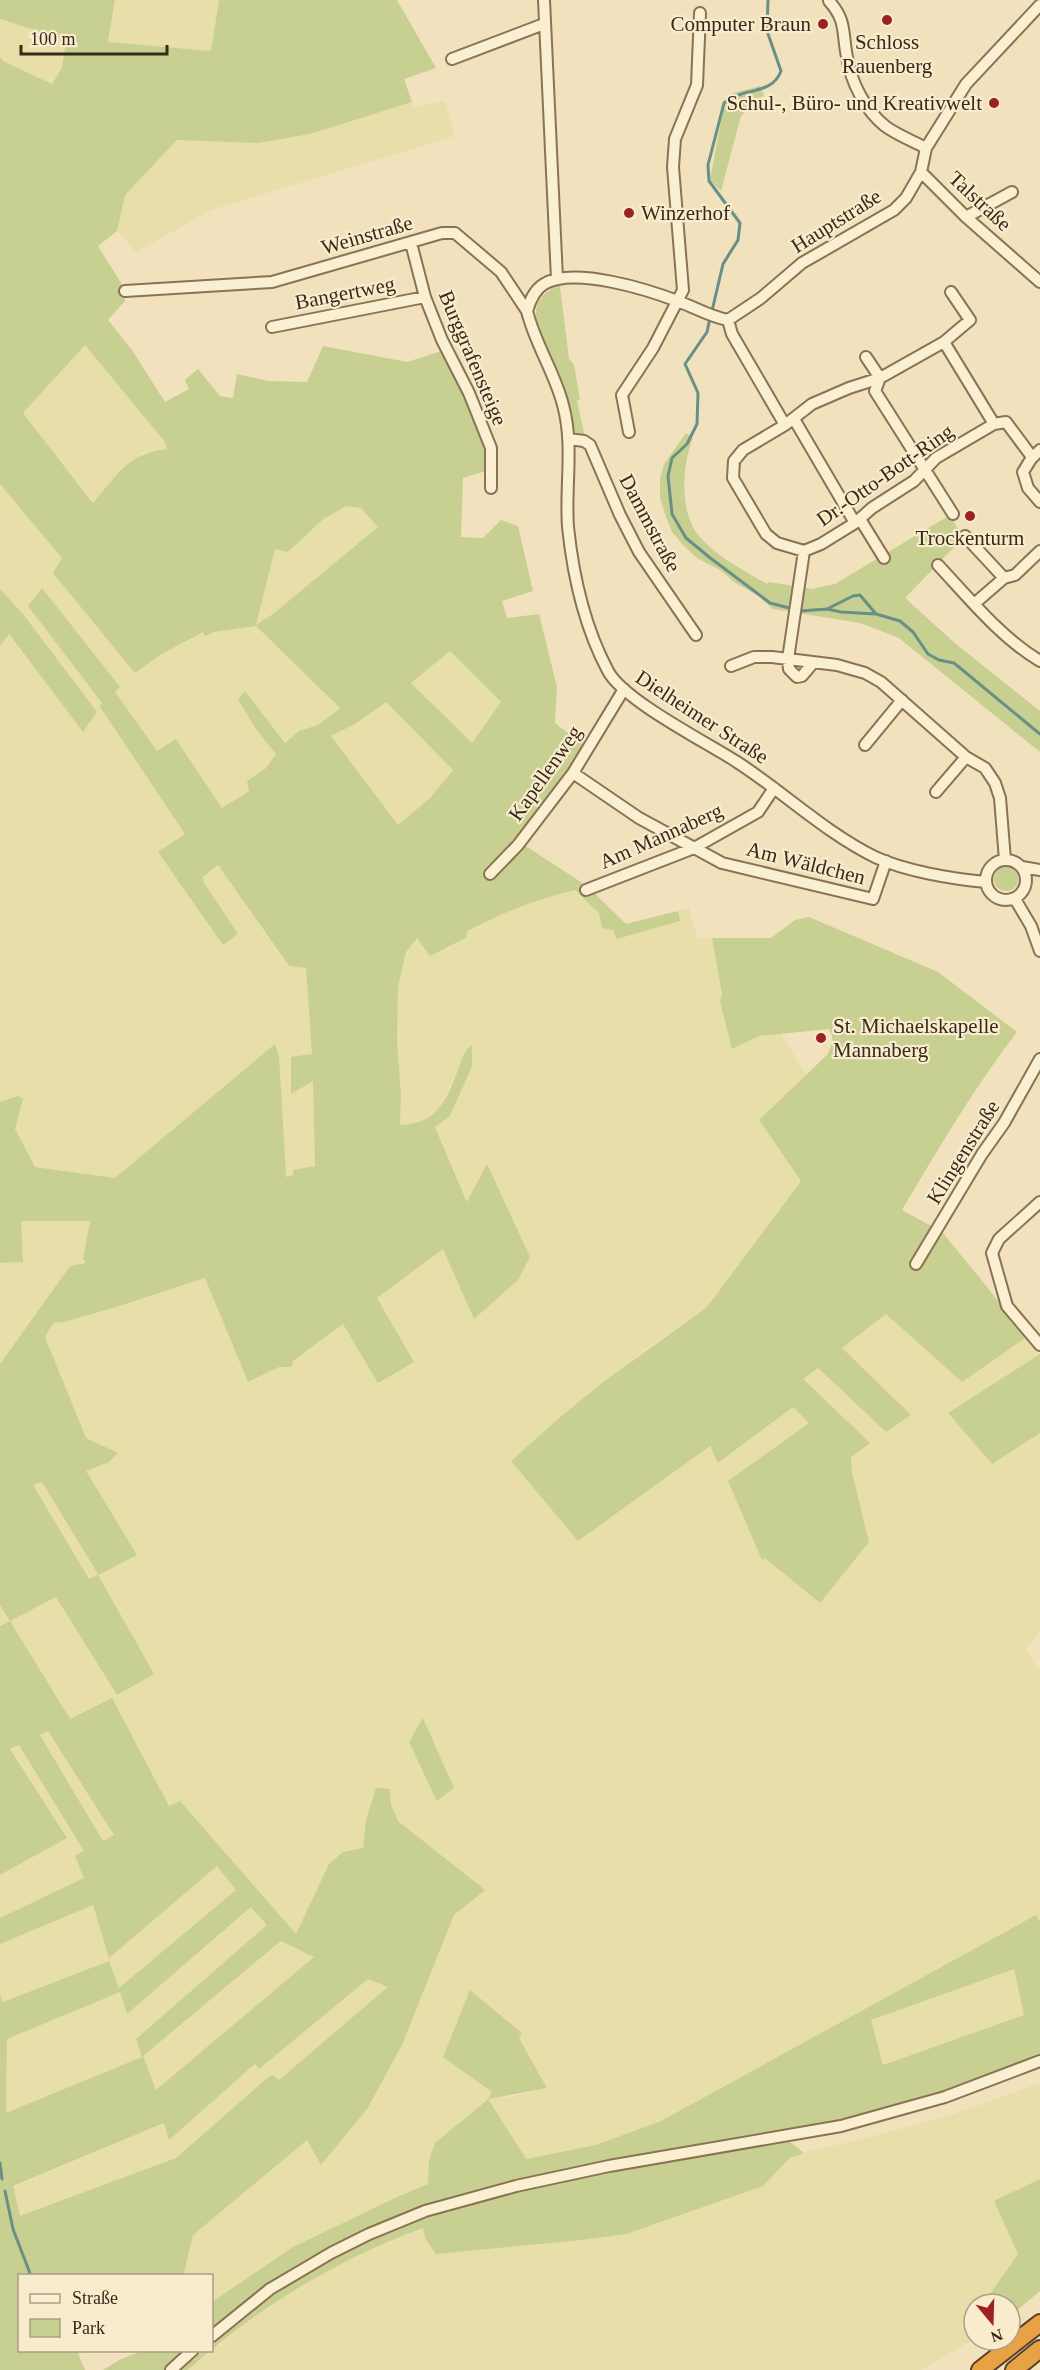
<svg xmlns="http://www.w3.org/2000/svg" width="1040" height="2370" viewBox="0 0 1040 2370" font-family="Georgia,serif">
<style>
.farmland{fill:#e7deaa;fill-rule:evenodd}
.green{fill:#c7cf91;fill-rule:evenodd}
.lines{fill:none;stroke-linecap:round;stroke-linejoin:round}
.stream{stroke:#689086;stroke-width:3}
.minor-casing{stroke:#8a7255;stroke-width:14}
.highway-casing{stroke:#573f2a;stroke-width:20}
.minor{stroke:#fbefd1;stroke-width:10}
.highway{stroke:#e7a246;stroke-width:16}
.poi-dot{fill:#9d2121;stroke:#f8eccd;stroke-width:2}
.labels{text-anchor:middle;stroke-width:4.5;stroke-linejoin:round;paint-order:stroke}
.poi-label{font-size:21px;fill:#38291b;stroke:#f8eccd;text-anchor:end}
.street-label{font-size:21px;fill:#38291b;stroke:#f8eccd}
</style>
<rect width="100%" height="100%" fill="#f1e2bd"/>
<!-- farmland -->
<path class="farmland" d="M 115,0 L 219,0 L 211,51 L 108,42 Z
M 0,19 L 66,40 L 62,68 L 52,85 L 5,62 L 0,57 Z
M 445,101 L 455,136 L 211,210 L 136,252 L 117,231 L 125,195 L 177,140 L 258,143 L 310,134 L 412,102 L 414,107 Z
M 85,345 L 165,442 L 167,449 L 143,453 L 114,478 L 112,483 L 94,503 L 23,413 Z
M 0,484 L 62,558 L 135,673 L 160,655 L 204,632 L 205,636 L 214,632 L 256,626 L 275,548 L 288,552 L 322,519 L 346,506 L 361,508 L 379,527 L 273,614 L 256,626 L 340,708 L 318,725 L 299,731 L 285,743 L 245,691 L 238,699 L 255,728 L 276,754 L 265,769 L 247,781 L 249,790 L 222,808 L 176,739 L 157,751 L 114,692 L 120,687 L 42,589 L 28,606 L 103,704 L 100,707 L 186,835 L 158,852 L 223,945 L 208,891 L 204,883 L 203,877 L 218,865 L 288,966 L 306,968 L 312,1054 L 291,1094 L 313,1080 L 315,1167 L 293,1170 L 293,1175 L 285,1177 L 279,1056 L 275,1045 L 115,1178 L 35,1167 L 15,1129 L 18,1096 L 0,1102 L 0,646 L 8,634 L 83,732 L 97,712 L 23,614 L 0,589 Z
M 450,651 L 501,702 L 472,743 L 411,683 Z
M 386,701 L 453,770 L 430,798 L 398,826 L 330,736 L 355,724 Z
M 575,889 L 599,913 L 602,928 L 613,930 L 618,939 L 680,921 L 678,911 L 689,908 L 697,938 L 712,938 L 732,1049 L 759,1036 L 781,1034 L 807,1076 L 759,1120 L 801,1180 L 707,1307 L 649,1347 L 558,1419 L 578,1540 L 710,1446 L 719,1463 L 793,1407 L 809,1422 L 763,1560 L 765,1558 L 820,1603 L 869,1542 L 852,1472 L 851,1457 L 802,1379 L 817,1368 L 886,1432 L 910,1415 L 841,1348 L 886,1314 L 962,1381 L 1025,1338 L 1040,1354 L 948,1413 L 992,1464 L 1040,1433 L 1040,1631 L 1026,1650 L 1040,1672 L 1040,1922 L 1036,1916 L 661,2121 L 596,2145 L 525,2159 L 487,2099 L 435,2143 L 429,2160 L 428,2184 L 397,2197 L 293,2247 L 212,2302 L 212,2276 L 177,2275 L 184,2273 L 193,2235 L 307,2140 L 321,2164 L 367,2109 L 402,2045 L 454,1915 L 411,1831 L 398,1821 L 391,1805 L 390,1789 L 363,1848 L 343,1852 L 329,1864 L 296,1935 L 180,1801 L 169,1806 L 112,1698 L 70,1719 L 10,1621 L 0,1626 L 0,1605 L 10,1621 L 56,1597 L 117,1695 L 98,1575 L 89,1579 L 32,1484 L 42,1481 L 98,1574 L 85,1470 L 109,1462 L 86,1438 L 45,1337 L 53,1323 L 64,1322 L 113,1308 L 205,1278 L 248,1382 L 279,1367 L 292,1366 L 293,1361 L 343,1324 L 414,1362 L 377,1298 L 443,1249 L 474,1319 L 488,1165 L 468,1202 L 435,1126 L 450,1115 L 472,1066 L 456,1072 L 441,1107 L 415,1125 L 400,1125 L 401,1095 L 397,1040 L 398,987 L 406,952 L 417,938 L 446,950 L 466,938 L 467,931 L 501,914 L 541,898 ZM 423,1718 L 454,1788 L 438,1801 L 409,1742 ZM 470,1990 L 522,2032 L 518,2038 L 547,2088 L 505,2098 L 492,2092 Z
M 21,1221 L 90,1221 L 83,1259 L 86,1264 L 70,1266 L 0,1364 L 0,1263 L 23,1262 Z
M 49,1730 L 115,1835 L 103,1841 L 40,1734 Z
M 20,1745 L 84,1851 L 84,1878 L 0,1918 L 0,1875 L 67,1838 L 10,1748 Z
M 217,1866 L 236,1890 L 119,1989 L 109,1961 L 2,2003 L 0,1995 L 0,1944 L 93,1905 L 109,1958 Z
M 252,1907 L 267,1925 L 136,2039 L 143,2056 L 282,1941 L 314,1957 L 156,2091 L 142,2057 L 6,2114 L 7,2038 L 120,1992 L 128,2013 Z
M 1014,1969 L 1024,2015 L 883,2065 L 871,2020 Z
M 368,1979 L 389,1987 L 278,2081 L 272,2075 L 265,2080 L 176,2158 L 20,2217 L 13,2187 L 165,2123 L 169,2139 L 256,2064 L 259,2069 Z
M 1040,2083 L 1040,2179 L 995,2201 L 1018,2254 L 986,2300 L 989,2304 L 974,2304 L 974,2339 L 921,2370 L 188,2370 L 245,2324 L 289,2294 L 326,2271 L 392,2239 L 424,2227 L 426,2240 L 436,2254 L 491,2248 L 763,2186 L 790,2158 L 816,2149 L 855,2141 L 951,2115 Z"/>
<!-- green -->
<path class="green" d="M 0,0 L 115,0 L 108,42 L 211,51 L 219,0 L 397,0 L 436,68 L 404,79 L 412,102 L 310,134 L 258,143 L 177,140 L 125,195 L 117,231 L 98,246 L 123,286 L 125,301 L 108,320 L 132,350 L 165,402 L 189,389 L 185,380 L 198,369 L 220,396 L 233,398 L 237,374 L 269,381 L 307,382 L 323,346 L 407,362 L 445,350 L 460,379 L 489,457 L 485,460 L 486,471 L 463,478 L 461,537 L 483,538 L 501,520 L 518,526 L 533,591 L 502,601 L 507,618 L 539,614 L 557,687 L 555,723 L 585,746 L 563,781 L 518,841 L 587,886 L 626,924 L 678,911 L 680,921 L 617,939 L 613,930 L 602,928 L 599,913 L 575,890 C 536,899 502,913 467,931 L 466,938 L 430,956 L 417,938 L 406,952 L 398,987 L 397,1040 L 401,1095 L 400,1125 C 447,1124 450,1084 466,1050 L 472,1045 L 472,1066 L 450,1116 L 435,1127 L 467,1202 L 487,1164 L 530,1257 L 518,1280 L 474,1319 L 443,1249 L 377,1298 L 414,1362 L 378,1383 L 343,1324 L 293,1361 L 292,1367 L 279,1367 L 248,1382 L 205,1278 L 113,1308 L 64,1322 L 53,1323 L 45,1337 L 86,1438 L 118,1453 L 109,1462 L 86,1471 L 137,1555 L 98,1575 L 154,1674 L 117,1695 L 56,1597 L 10,1621 L 70,1719 L 112,1698 L 169,1806 L 180,1801 L 296,1934 L 329,1864 L 343,1852 L 363,1848 L 366,1820 L 376,1788 L 390,1789 L 391,1805 L 398,1821 L 485,1890 L 454,1915 L 402,2045 L 367,2109 L 321,2165 L 307,2140 L 193,2235 L 184,2273 L 177,2276 L 20,2276 L 20,2350 L 77,2351 L 85,2370 L 0,2370 L 0,1995 L 3,2002 L 109,1961 L 119,1988 L 236,1890 L 217,1866 L 109,1958 L 93,1905 L 0,1944 L 0,1918 L 84,1878 L 75,1856 L 84,1851 L 19,1745 L 10,1749 L 67,1838 L 0,1875 L 0,1626 L 10,1621 L 0,1605 L 0,1364 L 70,1266 L 86,1263 L 83,1259 L 90,1221 L 21,1221 L 23,1262 L 0,1263 L 0,1102 L 18,1096 L 23,1099 L 15,1129 L 35,1167 L 115,1178 L 275,1044 L 279,1056 L 286,1177 L 293,1175 L 293,1170 L 315,1166 L 313,1081 L 291,1094 L 291,1057 L 312,1054 L 306,968 L 289,966 L 218,865 L 203,877 L 204,883 L 238,934 L 223,945 L 158,852 L 185,834 L 100,707 L 102,703 L 28,606 L 42,588 L 120,687 L 115,692 L 157,751 L 176,739 L 222,808 L 249,791 L 247,781 L 265,769 L 276,754 L 255,728 L 238,699 L 245,691 L 285,743 L 299,731 L 318,725 L 340,708 L 256,626 L 214,632 L 205,636 L 203,632 L 160,655 L 135,673 L 53,573 L 62,558 L 0,484 L 0,57 L 5,62 L 52,84 L 62,68 L 66,40 L 0,19 ZM 85,345 L 165,442 L 167,449 C 126,454 118,475 93,503 L 23,413 ZM 346,506 L 361,508 L 378,527 L 273,614 L 256,625 L 275,549 L 288,552 L 322,520 ZM 450,651 L 501,702 L 472,743 L 411,683 ZM 386,702 L 453,770 L 430,798 L 398,825 L 331,736 L 355,724 ZM 42,1482 L 98,1574 L 98,1575 L 89,1579 L 33,1485 ZM 48,1731 L 114,1835 L 103,1841 L 40,1735 ZM 251,1907 L 267,1925 L 136,2039 L 142,2057 L 6,2113 L 7,2039 L 120,1992 L 127,2014 ZM 281,1941 L 314,1957 L 156,2090 L 143,2056 ZM 368,1979 L 388,1987 L 279,2080 L 272,2075 L 265,2080 L 176,2158 L 20,2216 L 13,2186 L 164,2123 L 169,2140 L 255,2064 L 259,2069 Z
M 760,86 L 764,95 L 741,116 L 721,191 L 710,180 L 725,100 L 730,94 Z
M 560,286 L 569,359 L 574,365 L 580,399 L 577,401 L 585,437 L 575,435 L 573,420 L 536,317 C 535,301 545,290 560,286 Z
M 686,433 L 693,438 C 682,464 679,513 699,536 C 717,557 743,570 767,584 L 769,582 L 812,589 L 835,584 L 950,515 L 963,538 L 905,598 L 956,644 L 1040,711 L 1040,752 L 899,638 L 860,623 L 773,609 L 757,595 L 734,582 L 720,570 L 697,558 L 684,546 L 672,532 L 666,517 L 660,498 L 660,479 L 664,464 Z
M 0,589 L 23,614 L 97,712 L 83,732 L 9,634 L 0,646 Z
M994 879a12 12 0 1 1 24 0a12 12 0 1 1-24 0Z
M 809,917 L 938,972 L 1017,1032 C 974,1088 938,1149 902,1210 L 942,1232 L 988,1288 L 1025,1338 L 962,1382 L 886,1314 L 842,1348 L 911,1415 L 886,1432 L 818,1368 L 803,1379 L 870,1443 L 851,1457 L 852,1472 L 869,1542 L 820,1603 L 765,1558 L 762,1560 L 728,1481 L 809,1423 L 793,1407 L 718,1463 L 710,1446 L 578,1541 L 511,1461 L 558,1419 L 602,1383 L 707,1307 L 801,1181 L 759,1120 L 827,1055 C 832,1046 835,1037 829,1029 L 759,1036 L 732,1049 L 720,1001 L 722,994 L 712,938 L 771,938 L 795,920 Z
M 1040,1354 L 1040,1433 L 992,1464 L 948,1413 Z
M 423,1718 L 454,1788 L 437,1801 L 409,1742 Z
M 1036,1915 L 1040,1922 L 1040,2055 C 1014,2068 987,2077 960,2086 C 934,2095 909,2105 883,2112 C 834,2126 781,2132 731,2140 C 580,2166 420,2187 287,2271 C 261,2288 236,2308 212,2328 L 212,2302 L 293,2247 L 397,2197 L 428,2184 L 429,2160 L 435,2143 L 488,2099 L 492,2092 L 443,2057 L 470,1990 L 522,2033 L 519,2038 L 547,2088 L 488,2099 L 526,2159 L 596,2145 L 661,2121 ZM 1014,1969 L 1024,2015 L 883,2065 L 871,2020 Z
M 790,2142 L 804,2153 L 790,2158 L 763,2186 L 626,2234 L 581,2240 L 436,2254 L 426,2240 L 423,2228 C 337,2259 256,2309 188,2370 L 181,2370 L 203,2351 L 212,2350 L 212,2343 C 263,2299 321,2260 383,2234 C 511,2179 654,2165 790,2142 Z
M 1040,2179 L 1040,2291 L 1010,2316 L 1010,2304 L 989,2304 L 986,2300 L 1018,2254 L 994,2201 Z
M 142,2351 L 186,2351 L 165,2370 L 103,2370 L 121,2359 Z"/>
<g class="lines">
<!-- stream -->
<path class="stream" d="M 712,311 L 723,264 L 738,240 L 740,223 L 709,181 L 708,165 L 724,103 C 741,87 772,96 781,71 L 767,31 L 768,0
M 710,318 L 707,332 L 685,364 L 698,393 L 697,424 L 687,444 L 672,458 L 668,476 L 672,514 L 686,538 L 709,557 L 770,603 L 801,611 L 827,609 L 841,612 L 876,614 L 900,621 L 913,632 L 928,654 L 939,660 L 954,663 L 1040,734
M 827,609 L 853,596 L 860,595 L 876,614
M 0,2163 L 2,2179
M 5,2191 L 13,2229 L 31,2276"/>
<!-- minor casing -->
<g class="minor-casing">
<path id="minor" d="M 544,0 L 557,279
M 829,1 C 847,21 842,33 847,57 C 851,82 865,110 885,126 C 897,135 913,141 926,148
M 452,59 L 544,24
M 921,172 L 966,217 L 1040,282
M 966,217 L 1012,192
M 411,243 L 425,297 L 442,340 L 469,393 L 491,448 L 491,488
M 125,291 L 272,282 L 442,233 L 455,233 L 501,272 L 527,311 C 530,301 534,290 544,284 C 574,266 649,290 680,302 C 696,308 711,317 728,320 L 761,298 L 802,263 L 894,210 L 906,198 L 921,172 L 926,148 L 966,84 L 1040,5
M 951,292 L 970,320 L 944,342 L 880,378 L 849,388 L 812,404 L 785,425 L 743,450 L 734,461 L 733,478 L 766,534 L 777,543 L 804,551 L 821,544 L 855,523 L 872,508 L 914,481 L 936,458 L 994,424
M 527,311 C 535,344 555,373 563,405 C 574,445 565,486 568,527 C 573,575 585,628 608,671 C 623,700 706,742 737,762 C 782,791 826,833 875,857 C 905,871 952,879 986,882
M 728,320 L 732,334 L 785,425
M 272,327 L 425,297
M 944,342 L 994,424 L 1006,422 L 1032,457
M 866,357 L 880,378 L 875,391 L 953,514
M 794,419 L 855,523
M 629,432 L 622,395 L 653,348 L 683,290 L 673,167 L 675,139 L 697,85 L 700,13
M 569,439 L 584,441 L 590,445 L 620,515 L 639,552 L 696,635
M 1040,450 L 1031,459 L 1023,472 L 1028,488 L 1040,502
M 860,519 L 884,558
M 965,536 L 1004,578
M 804,551 L 788,659 L 789,669 L 797,677 L 802,676 L 813,663
M 938,565 C 969,598 1001,638 1040,661
M 974,604 L 1004,578 L 1015,575 L 1040,551
M 731,666 L 754,657 L 772,657 L 837,665 L 865,673 L 881,682 L 966,757 L 985,768 L 995,783 L 1000,798 L 1005,860
M 865,745 L 902,700
M 573,773 L 639,818 L 722,863 L 873,899 L 886,861
M 936,792 L 966,757
M986 880a20 20 0 1 1 40 0a20 20 0 1 1-40 0Z
M 1022,867 L 1040,870
M 490,874 L 518,845 L 573,773 L 624,689
M 586,890 L 694,848 L 758,812 L 774,788
M 1015,899 L 1031,926 L 1040,951
M 1040,1202 L 999,1239 L 992,1253 L 1007,1306 L 1040,1345
M 916,1264 L 982,1154 L 1004,1123 L 1040,1059
M 212,2336 L 270,2289 L 331,2253 L 369,2234 L 425,2211 L 516,2186 L 609,2166 L 841,2126 L 945,2097 L 1040,2061
M 171,2370 L 193,2350"/>
</g>
<!-- highway casing -->
<g class="highway-casing">
<path id="highway" d="M 980,2370 L 1040,2323
M 1014,2370 L 1040,2349"/>
</g>
<!-- minor -->
<use href="#minor" class="minor"/>
<!-- highway -->
<use href="#highway" class="highway"/>
</g>
<!-- markers -->
<g class="poi-dot">
<circle cx="887" cy="20" r="6"/>
<circle cx="823" cy="24" r="6"/>
<circle cx="994" cy="103" r="6"/>
<circle cx="629" cy="213" r="6"/>
<circle cx="970" cy="516" r="6"/>
<circle cx="821" cy="1038" r="6"/>
</g>
<g class="labels">
<!-- poi labels -->
<g class="poi-label">
<text x="811" y="31">Computer Braun</text>
<text x="887" y="49" text-anchor="middle">Schloss<tspan x="887" dy="24">Rauenberg</tspan></text>
<text x="982" y="110">Schul-, Büro- und Kreativwelt</text>
<text x="641" y="220" text-anchor="start">Winzerhof</text>
<text x="970" y="545" text-anchor="middle">Trockenturm</text>
<text x="833" y="1033" text-anchor="start">St. Michaelskapelle<tspan x="833" dy="24">Mannaberg</tspan></text>
</g>
<!-- street labels -->
<g class="street-label">
<text transform="translate(980 201) rotate(43)" y="7">Talstraße</text>
<text transform="translate(836 221) rotate(-32)" y="7">Hauptstraße</text>
<text transform="translate(367 235) rotate(-16)" y="7">Weinstraße</text>
<text transform="translate(345 293) rotate(-11)" y="7">Bangertweg</text>
<text transform="translate(473 358) rotate(67)" y="7">Burggrafensteige</text>
<text transform="translate(885 475) rotate(-35)" y="7">Dr.-Otto-Bott-Ring</text>
<text transform="translate(650 523) rotate(62)" y="7">Dammstraße</text>
<text transform="translate(702 717) rotate(33)" y="7">Dielheimer Straße</text>
<text transform="translate(545 773) rotate(-55)" y="7">Kapellenweg</text>
<text transform="translate(661 836) rotate(-24)" y="7">Am Mannaberg</text>
<text transform="translate(806 863) rotate(14)" y="7">Am Wäldchen</text>
<text transform="translate(963 1152) rotate(-58)" y="7">Klingenstraße</text>
</g>
</g>
<!-- legend -->
<rect x="18" y="2274" width="195" height="78" fill="#f8eccd" stroke="#ab9e86" stroke-width="1.5"/>
<rect x="30" y="2294" width="30" height="9" fill="#fbefd1" stroke="#ab9e86" stroke-width="1.5"/>
<text x="72" y="2304" font-size="18" fill="#38291b">Straße</text>
<rect x="30" y="2319" width="30" height="18" fill="#c7cf91" stroke="#ab9e86" stroke-width="1.5"/>
<text x="72" y="2334" font-size="18" fill="#38291b">Park</text>
<!-- north arrow -->
<g transform="translate(992 2322) rotate(161)"><circle r="28" fill="#f8eccd" stroke="#ab9e86" stroke-width="1.5"/>
<path d="M0-4.5L10 22L0 15L-10 22Z" fill="#9d2121"/>
<text y="-9" font-size="16" font-weight="bold" text-anchor="middle" fill="#38291b">N</text>
</g>
<!-- scale -->
<path d="M21 45v9h146v-9" fill="none" stroke="#38291b" stroke-width="3"/>
<text x="30" y="45" font-size="18" fill="#38291b" stroke="#f8eccd" stroke-width="4.5" paint-order="stroke">100 m</text>
</svg>
